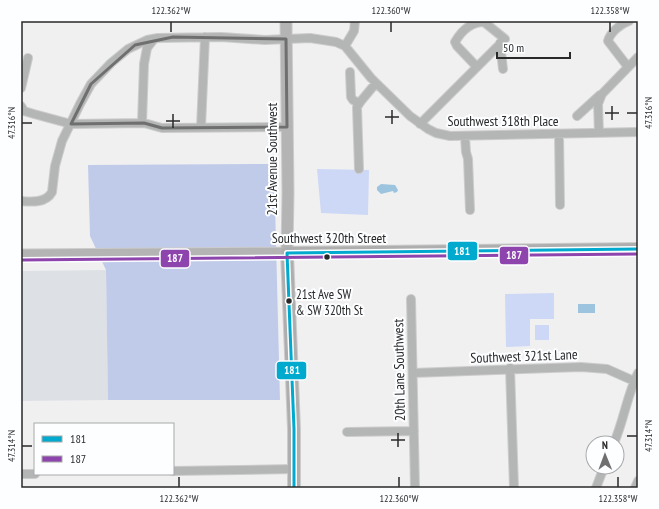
<svg xmlns="http://www.w3.org/2000/svg" width="659" height="509" viewBox="0 0 659 509" font-family="'PT Sans Narrow',sans-serif">
<style>
.built{fill:#dde0e5}
.green{fill:#cdd8f6}
.forest{fill:#c0cbe9}
.water{fill:#9cc4df}
.lines{fill:none;stroke-linecap:round;stroke-linejoin:round}
.minor-casing{stroke:#cccccd;stroke-width:10}
.secondary-casing{stroke:#cccccd;stroke-width:13}
.primary-casing{stroke:#cccccd;stroke-width:14}
.minor{stroke:#b4b5b5;stroke-width:8}
.secondary{stroke:#b4b4b5;stroke-width:11}
.primary{stroke:#aeaeae;stroke-width:12}
.bus-1-casing{stroke:#fdfeff;stroke-width:6}
.bus-2-casing{stroke:#fdfeff;stroke-width:6}
.bus-1{stroke:#00a9ce;stroke-width:3}
.bus-2{stroke:#8e44ad;stroke-width:3}
.marked{fill:none;stroke:#6f6f70;stroke-width:3;stroke-linejoin:round}
.ticks{fill:none;stroke:#29292a;stroke-width:1.5}
.bus-dot{fill:#29292a;stroke:#fdfeff;stroke-width:1.5}
.labels{text-anchor:middle;stroke-width:4;stroke-linejoin:round;paint-order:stroke}
.bus-label{font-size:13px;fill:#29292a;stroke:#fdfeff;text-anchor:start}
.street-label{font-size:14px;fill:#29292a;stroke:#fdfeff}
.line-badge{stroke:#fdfeff;stroke-width:1.5}
.badge-label{font-size:11px;text-anchor:middle;font-weight:bold;fill:#fff}
.neatline{fill:none;stroke:#29292a;stroke-width:1.5}
.ticks-label{font-size:10px;text-anchor:middle;fill:#29292a}
</style>
<rect width="100%" height="100%" fill="#f0f0f1"/>
<!-- built -->
<path class="built" d="M 106,270 L 108,400 L 21,401 L 21,271 Z"/>
<!-- green -->
<path class="green" d="M 317,169 L 369,170 L 368,215 L 321,213 Z
M 554,293 L 554,319 L 530,319 L 530,346 L 506,347 L 505,294 Z
M 535,325 L 549,325 L 549,340 L 535,340 Z"/>
<!-- forest -->
<path class="forest" d="M 274,164 L 280,400 L 108,400 L 106,270 L 90,236 L 88,165 Z"/>
<!-- water -->
<path class="water" d="M 381,184 L 395,185 L 398,190 L 397,192 L 394,193 L 393,191 L 381,194 L 377,190 L 377,187 Z
M 578,304 L 595,304 L 595,313 L 578,313 Z"/>
<g class="lines">
<!-- minor casing -->
<g class="minor-casing">
<path id="minor" d="M 500,43 L 503,69
M 345,46 L 354,31 L 355,21
M 628,67 L 608,41 C 610,33 620,24 629,21
M 350,72 L 351,97 L 353,100 L 359,103
M 21,88 L 28,58
M 21,106 L 24,111 L 34,114 L 71,124 L 144,123 L 162,128 L 287,127
M 577,116 L 600,95
M 142,123 L 144,64 L 147,48 L 154,39
M 420,124 L 505,39 L 484,22 C 471,22 462,30 455,42 L 457,46 L 477,67
M 201,127 L 205,37
M 599,133 L 598,104 L 602,94 L 638,57
M 559,134 L 560,205
M 465,137 L 466,152 L 468,159 L 470,210
M 359,169 L 357,107 L 361,101 L 376,83
M 21,201 C 32,202 46,203 52,192 L 55,166 L 62,141 L 80,104 L 91,84 L 111,63 L 128,49 L 147,40 L 158,38 L 221,37 L 265,40 L 310,38 L 336,42 L 345,46 L 371,78 L 410,116 L 428,129 L 436,133 L 450,136 L 638,132
M 411,299 L 415,488
M 510,368 L 514,488
M 413,373 L 581,367 L 607,369 L 634,381
M 347,432 L 414,431
M 614,443 C 624,420 627,395 638,373
M 173,471 L 294,469
M 21,474 L 35,474
M 596,488 L 604,467
M 635,488 L 638,481"/>
</g>
<!-- secondary casing -->
<g class="secondary-casing">
<path id="secondary" d="M 21,255 L 287,253 L 288,193 L 286,21"/>
</g>
<!-- primary casing -->
<g class="primary-casing">
<path id="primary" d="M 294,488 L 294,429 L 287,253 L 638,249"/>
</g>
<!-- minor -->
<use href="#minor" class="minor"/>
<!-- secondary -->
<use href="#secondary" class="secondary"/>
<!-- primary -->
<use href="#primary" class="primary"/>
<!-- bus-1 casing -->
<g class="bus-1-casing">
<path id="bus-1" d="M 287,253 L 638,249
M 287,253 L 294,429 L 294,488"/>
</g>
<!-- bus-2 casing -->
<g class="bus-2-casing">
<path id="bus-2" d="M 21,260 L 638,254"/>
</g>
<!-- bus-1 -->
<use href="#bus-1" class="bus-1"/>
<!-- bus-2 -->
<use href="#bus-2" class="bus-2"/>
</g>
<!-- marked area -->
<path class="marked" d="M 173,37 L 286,39 L 287,127 L 162,128 L 144,123 L 71,124 L 91,84 L 135,45 Z"/>
<!-- ticks -->
<path class="ticks" d="M 171,22 L 171,32M 391,22 L 391,32M 610,22 L 610,32M 612,106 L 612,120M 392,110 L 392,124M 605,113 L 619,113M 627,113 L 637,113M 173,114 L 173,128M 385,117 L 399,117M 166,121 L 180,121M 22,123 L 32,123M 398,433 L 398,447M 627,436 L 637,436M 391,440 L 405,440M 22,446 L 32,446M 179,477 L 179,487M 399,477 L 399,487M 618,477 L 618,487"/>
<!-- markers -->
<g class="bus-dot">
<circle cx="327" cy="257" r="3.5"/>
<circle cx="289" cy="301" r="3.5"/>
</g>
<g class="labels">
<!-- bus labels -->
<g class="bus-label">
<text x="296" y="299">21st Ave SW<tspan x="296" dy="16">&amp; SW 320th St</tspan></text>
</g>
<!-- street labels -->
<g class="street-label">
<text x="503" y="126">Southwest 318th Place</text>
<text transform="translate(272 159) rotate(-90)" y="5">21st Avenue Southwest</text>
<text x="329" y="243">Southwest 320th Street</text>
<text transform="translate(524 356) rotate(-2)" y="5">Southwest 321st Lane</text>
<text transform="translate(399 370) rotate(-91)" y="5">20th Lane Southwest</text>
</g>
</g>
<g class="line-badge">
<rect x="447" y="241" width="31" height="20" rx="4" fill="#00a9ce"/>
<rect x="499" y="246" width="30" height="19" rx="4" fill="#8e44ad"/>
<rect x="160" y="249" width="30" height="19" rx="4" fill="#8e44ad"/>
<rect x="276" y="361" width="31" height="19" rx="4" fill="#00a9ce"/>
</g>
<g class="badge-label">
<text x="462" y="255">181</text>
<text x="514" y="259">187</text>
<text x="175" y="262">187</text>
<text x="292" y="374">181</text>
</g>
<!-- border -->
<rect width="659" height="509" fill="none" stroke="#fdfeff" stroke-width="44"/>
<!-- legend -->
<rect x="34" y="423" width="140" height="52" fill="#fdfeff" stroke="#a8a9aa"/>
<rect x="42" y="436" width="20" height="6" fill="#00a9ce" stroke="#a8a9aa"/>
<text x="70" y="443" font-size="12" fill="#29292a">181</text>
<rect x="42" y="456" width="20" height="6" fill="#8e44ad" stroke="#a8a9aa"/>
<text x="70" y="463" font-size="12" fill="#29292a">187</text>
<!-- north arrow -->
<g transform="translate(605 455) rotate(359)"><circle r="19" fill="#fdfeff" stroke="#a8a9aa"/>
<path d="M0-3L7 15L0 10L-7 15Z" fill="#6f6f70"/>
<text y="-6" font-size="11" font-weight="bold" text-anchor="middle" fill="#29292a">N</text>
</g>
<!-- scale -->
<path d="M497 52v6h73v-6" fill="none" stroke="#29292a" stroke-width="2"/>
<text x="503" y="52" font-size="12" fill="#29292a" stroke="#fdfeff" stroke-width="3" paint-order="stroke">50 m</text>
<rect x="22" y="22" width="615" height="465" class="neatline"/>
<g class="ticks-label">
<text x="171" y="14">122.362°W</text>
<text x="391" y="14">122.360°W</text>
<text x="610" y="14">122.358°W</text>
<text transform="translate(648 113) rotate(-90)" y="4">47.316°N</text>
<text transform="translate(11 123) rotate(-90)" y="4">47.316°N</text>
<text transform="translate(648 436) rotate(-90)" y="4">47.314°N</text>
<text transform="translate(11 446) rotate(-90)" y="4">47.314°N</text>
<text x="179" y="502">122.362°W</text>
<text x="399" y="502">122.360°W</text>
<text x="618" y="502">122.358°W</text>
</g>
</svg>
